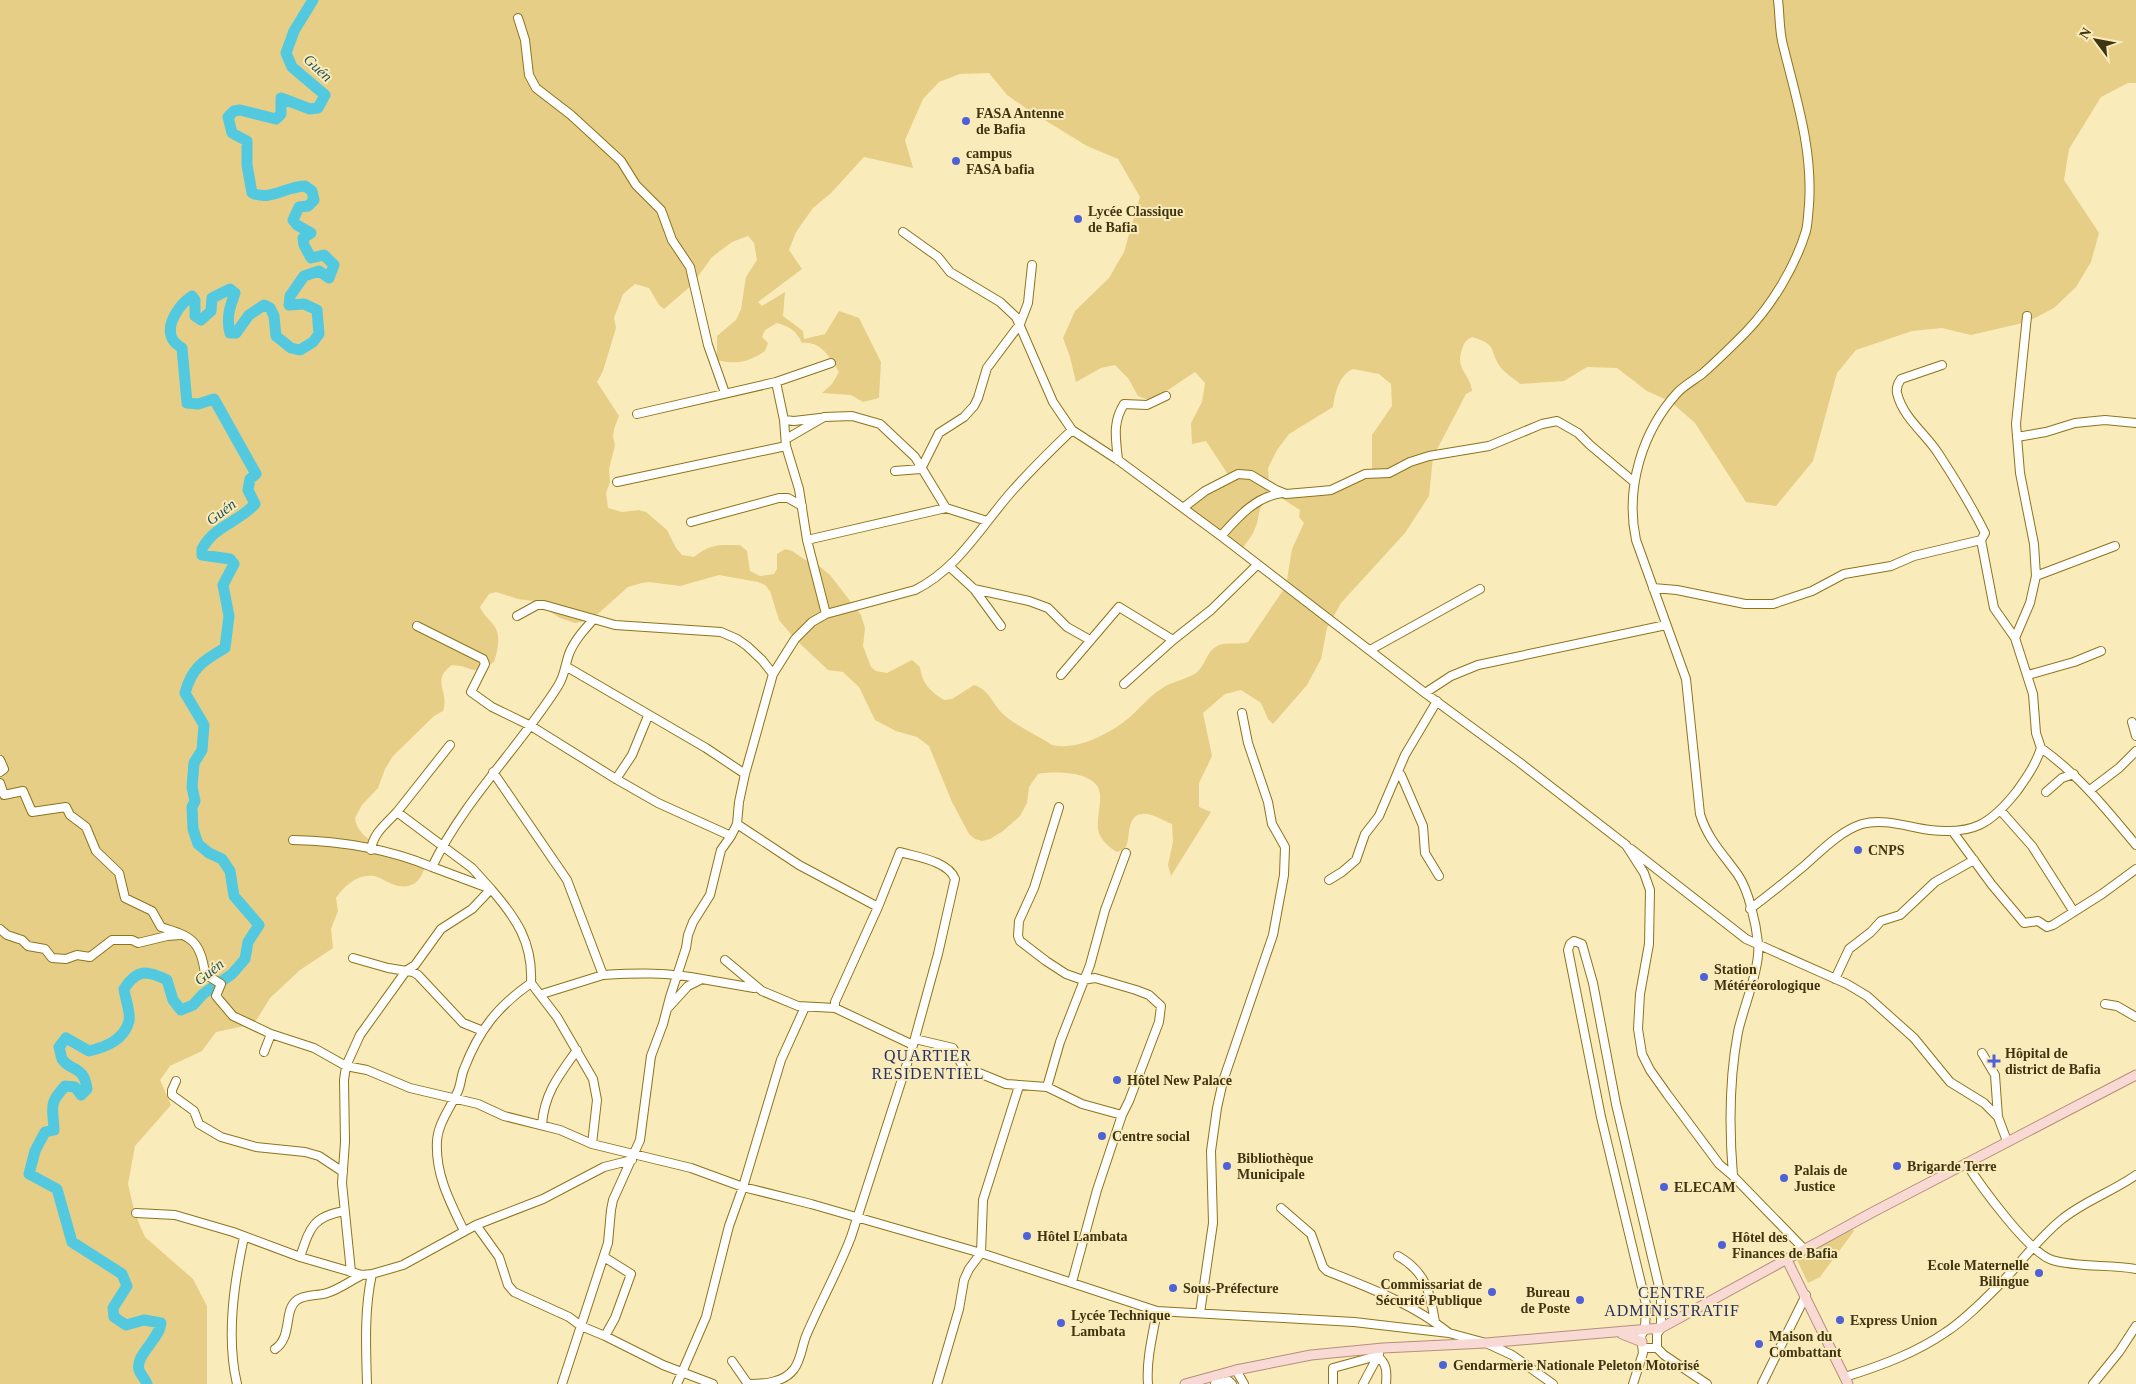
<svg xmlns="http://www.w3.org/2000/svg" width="2136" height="1384" viewBox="0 0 2136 1384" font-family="Georgia,serif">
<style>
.green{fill:#e6ce86;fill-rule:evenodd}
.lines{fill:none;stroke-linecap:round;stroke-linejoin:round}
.river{stroke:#53c9df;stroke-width:11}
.minor-casing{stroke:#8e7419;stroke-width:10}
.major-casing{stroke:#b58f7c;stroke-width:11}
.minor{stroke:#fff;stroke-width:8}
.major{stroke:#f8d9d3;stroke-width:9}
.poi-dot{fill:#4f61d6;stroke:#faebba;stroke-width:2}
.labels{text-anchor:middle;stroke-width:4;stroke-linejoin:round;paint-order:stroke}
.poi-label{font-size:14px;font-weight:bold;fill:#403512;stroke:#faebba;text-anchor:start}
.water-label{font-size:15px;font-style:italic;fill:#21535d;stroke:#faebba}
.quarter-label{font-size:16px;letter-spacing:1px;fill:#232d66;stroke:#faebba}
</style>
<rect width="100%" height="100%" fill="#faebba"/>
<!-- green -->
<path class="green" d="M 0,0 L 2136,0 L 2136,83 L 2128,83 L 2101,97 L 2069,149 L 2064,180 L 2099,233 L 2091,262 L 2076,287 L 2054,308 L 2027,322 L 1971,335 L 1942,328 L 1912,331 L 1856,350 L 1837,373 L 1813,461 L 1776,506 L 1746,502 L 1695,423 L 1671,402 L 1647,391 L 1617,368 L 1587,367 L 1564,381 L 1520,384 C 1515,379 1506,374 1501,368 C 1488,350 1499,345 1472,337 C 1466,340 1464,343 1462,349 C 1455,371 1470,372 1472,391 L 1466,394 L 1433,457 L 1429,496 L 1405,533 L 1341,603 L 1327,628 L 1321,659 L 1307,685 L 1273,724 L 1268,719 L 1261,703 L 1241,690 L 1225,694 L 1203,713 L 1212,756 L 1199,783 L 1199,807 L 1211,812 L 1171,876 L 1168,865 L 1173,842 L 1172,824 C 1158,818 1136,803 1130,826 C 1128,834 1129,841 1125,849 L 1117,852 C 1110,848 1099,839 1098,829 C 1097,817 1101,805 1100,794 C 1098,771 1055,771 1038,774 L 1029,787 L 1027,803 L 1020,816 L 1003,831 L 990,839 L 982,841 L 975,839 L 969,834 L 952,802 L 929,746 L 917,737 L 896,731 L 875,720 L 859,687 L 843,672 L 828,670 L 795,639 L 779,620 L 770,591 L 765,585 L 758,582 L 719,575 L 680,586 L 649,582 L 642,583 L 628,587 L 591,620 L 575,623 L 560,618 L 533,601 L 518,599 L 496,592 L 489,594 L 480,607 C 483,614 487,617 492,623 C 502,634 498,649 494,662 C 471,677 474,666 452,665 C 430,681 450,691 443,711 L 434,716 L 393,756 L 385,769 L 378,788 L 362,805 L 355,818 C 356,843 406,858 425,865 C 422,883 409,891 392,884 C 386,882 380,877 374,876 C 357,874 345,885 336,898 L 338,911 L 331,929 L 333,948 L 300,970 L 270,998 L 254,1024 L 216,1032 L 202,1051 L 170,1066 L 160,1080 L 171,1105 L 135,1146 L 128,1184 L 135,1214 L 145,1237 L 193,1279 L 207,1306 L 207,1384 L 0,1384 ZM 989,73 L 1007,95 L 1030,111 L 1087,146 L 1118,159 L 1140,197 L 1124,252 L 1109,278 L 1075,311 L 1063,338 L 1070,357 L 1076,382 L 1101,368 L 1115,365 L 1128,378 L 1138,396 L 1159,404 L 1165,392 L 1195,372 L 1205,383 L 1202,402 L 1191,423 L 1192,444 L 1206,441 L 1229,476 L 1182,508 L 1240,552 C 1244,545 1251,538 1254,531 C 1263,512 1253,508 1275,494 L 1300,510 L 1299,517 L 1304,523 L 1292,549 L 1286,586 L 1248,642 C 1237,646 1224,640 1214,648 C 1206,654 1205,666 1196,673 C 1186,680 1172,681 1161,689 C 1150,696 1140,708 1130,717 C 1111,733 1078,751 1052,745 C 1037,735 1018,727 1004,715 C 992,704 990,690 974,685 L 952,699 L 944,700 C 930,691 922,684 920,667 L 912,660 L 887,673 L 876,671 L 871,667 L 863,646 L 865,628 L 861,615 L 830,575 L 818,565 L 807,561 L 792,551 L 785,549 L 777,554 L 777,569 L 774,574 L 760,576 L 750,571 L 747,551 L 740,545 C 721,545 710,543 694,557 L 682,555 L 676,548 L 667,530 L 646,512 L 639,510 L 622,512 L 608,508 L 606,493 L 610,482 L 609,469 L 615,445 L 613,437 L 614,429 L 619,416 L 597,382 L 603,371 L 616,328 L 614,318 L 623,294 L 635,284 L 649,288 L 659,305 L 664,309 L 692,285 L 712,257 L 732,242 L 748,236 L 754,243 L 757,260 L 746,277 L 741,309 L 736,320 L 717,336 L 717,360 C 736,365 748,362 765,351 L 768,343 L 762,337 L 765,330 L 777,323 C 790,327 796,330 802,343 C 820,340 831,358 839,372 L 832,384 L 822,393 L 851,395 L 863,402 L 879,398 L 881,362 L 859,318 L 839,311 L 825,334 L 804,339 L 803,331 L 783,316 L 785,292 L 762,306 L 758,302 L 802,269 L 789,250 L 796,232 L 813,208 L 831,193 L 864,157 L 913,168 L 905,140 L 923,99 L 939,82 L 960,74 ZM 1353,369 L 1379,374 L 1391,384 L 1392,406 L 1372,435 L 1372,472 L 1331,490 L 1285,493 L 1269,483 L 1268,468 L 1277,450 L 1289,434 L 1333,407 C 1335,393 1339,375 1353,369 Z
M 1851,1228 L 1854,1231 L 1820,1277 L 1808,1283 L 1796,1258 Z"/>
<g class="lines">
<!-- river -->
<path class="river" d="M 147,1384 C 145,1379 141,1375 139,1370 C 135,1355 159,1340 161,1323 L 144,1320 L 126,1325 L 114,1317 L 113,1308 L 127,1286 L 122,1274 L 72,1242 L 57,1189 L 29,1174 L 35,1151 L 45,1132 L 54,1130 C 53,1106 48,1105 65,1086 L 75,1087 L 81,1095 L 87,1089 C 84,1065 71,1072 62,1059 C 61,1056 60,1050 59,1047 L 66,1038 L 89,1051 C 106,1047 124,1040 129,1021 C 131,1013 125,998 124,989 C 137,969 146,970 167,980 L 173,1000 L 181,1010 L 193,1005 L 203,994 L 232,974 L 245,959 L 248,942 L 259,925 L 234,896 L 230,871 L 222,859 L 209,853 L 198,844 L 193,829 L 192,807 L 195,801 L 192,787 L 194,763 L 202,750 L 204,725 L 185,693 C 192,667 203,661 225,648 L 229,616 L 223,585 L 234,564 L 230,559 L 202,555 L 202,549 C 215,525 238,523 255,504 L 248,490 L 250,479 L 256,474 L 214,399 L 198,404 L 187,403 L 182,348 C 179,346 175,343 173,340 C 164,325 180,304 192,296 L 195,300 L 195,316 L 201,320 L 211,311 L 212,298 L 230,289 L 235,293 C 230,306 226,318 230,333 L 236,333 L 249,315 L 264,305 L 270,308 L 274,316 L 276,336 L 291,348 L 300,350 L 313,342 L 319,334 L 317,310 L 304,304 L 289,305 L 290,296 L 304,276 L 319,271 L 329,278 L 334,265 L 324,255 L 311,258 L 304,245 L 303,238 L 311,233 L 297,225 L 293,220 L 299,207 L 308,206 L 314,200 L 312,191 L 305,186 C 284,187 271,201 252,193 L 247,165 L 247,141 L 232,133 L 228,117 L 234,111 L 240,110 L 276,119 L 281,114 L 281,98 L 310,109 L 318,108 L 325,95 L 292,67 L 286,53 L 294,31 L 313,0"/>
<!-- minor casing -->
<g class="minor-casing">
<path id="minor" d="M 1778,0 C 1780,15 1779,31 1783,45 C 1796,98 1813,149 1809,205 C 1808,214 1808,223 1806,231 C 1795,267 1772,305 1746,332 C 1732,346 1717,361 1702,374 C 1694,380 1685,385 1678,392 C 1642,431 1625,488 1636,540 L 1686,679 L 1700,814 C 1707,838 1723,854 1738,875 C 1749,891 1756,924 1758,943 C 1761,967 1743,1008 1738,1032 C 1729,1080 1729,1128 1733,1176 L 1805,1250
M 518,18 L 525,40 L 529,75 L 536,88 L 571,115 L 621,161 L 636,185 L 661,210 L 672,240 L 690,267 L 708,345 L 725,393
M 903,232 L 938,257 L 950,272 L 1000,302 L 1016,317 L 1053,402 L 1072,430
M 2027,316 L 2016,424 L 2020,473 L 2034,544 L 2036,576 L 2030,603 L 2015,638 L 2033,694 L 2036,733 L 2041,748
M 1942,365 L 1901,379 C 1898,383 1896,387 1897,393 C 1903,418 1925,433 1938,453 C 1955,479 1971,505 1985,533 L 1981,540
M 776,382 L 831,363
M 637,414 L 776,382 L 784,420 L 786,446 L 799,489 L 807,540 L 826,614
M 784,420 L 794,421 L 820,418
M 2017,437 L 2046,432 L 2075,423 L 2105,420 L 2136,423
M 786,439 L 824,417 L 852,416 L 880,424 L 915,457 L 946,508 L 987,521
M 1118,460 C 1116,439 1112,423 1124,404 L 1147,405 L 1166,396
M 895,471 L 921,469 L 939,433 L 964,417 L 974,406 L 978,398 L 987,368 L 1020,324 L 1028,303 L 1032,265
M 617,482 L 786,446
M 1183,508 L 1205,491 L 1238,474 L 1251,475 L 1276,490 L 1286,494 L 1321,491 L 1331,490 L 1365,474 L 1389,473 L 1410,462 L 1429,456 L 1489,446 L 1542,424 L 1557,421 L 1578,433 L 1590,445 L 1634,482
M 691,522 L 779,498 L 788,498 L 802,506
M 1221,536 C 1238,517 1255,497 1282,493
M 807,540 L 946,508
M 950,567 L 974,589 L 1001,626
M 2036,576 L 2115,546
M 1653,588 L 1677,590 L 1745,604 L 1773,604 L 1812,591 L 1844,574 L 1891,566 L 1914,556 L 1981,540 L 1994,608 L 2015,638
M 974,589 L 1029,601 L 1048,608 L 1067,627 L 1090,640
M 517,616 L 537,605 L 544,605 L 615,625 L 721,632 L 737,639 L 747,646 L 762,660 L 773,674
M 417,626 L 483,659 L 485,664 L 471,692 L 492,707 L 531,726 L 616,779 L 658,803 L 731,836 L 737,824
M 1370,650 L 1480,589
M 567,667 L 706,748 L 745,774
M 1061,675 L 1119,607 L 1173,640
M 2028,675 L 2074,662 L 2101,651
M 1124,684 L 1173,640 L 1211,610 L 1257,565
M 1425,693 L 1451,676 L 1478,665 L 1666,625
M 2132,722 L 2136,736
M 450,745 L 397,812 L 472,868 L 491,889 L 432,867 C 464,800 519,748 558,686 C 565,675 565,665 569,654 C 574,641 584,630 593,620
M 0,760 L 4,769 L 0,772
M 493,772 L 567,880 L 603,975 L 542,994
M 1397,774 L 1401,775 L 1423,826 L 1425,853 L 1439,876
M 616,779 L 632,755 L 648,716
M 0,783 L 4,795 L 23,791 L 32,812 L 66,807 L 70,815 L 86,827 L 96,851 L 119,873 L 125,898 L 152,911 L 161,927 C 191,936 201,941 205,974 L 221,984 L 216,996 L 233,1016 L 271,1034
M 2090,790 L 2119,768 L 2136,751
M 2046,792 L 2062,778 L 2074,774
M 1059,807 L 1034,888 L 1019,921 L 1018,936 L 1020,941 L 1046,961 L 1066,974 L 1083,980 L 1095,978 L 1102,980 L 1136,990 L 1149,995 L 1161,1006 L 1159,1022 L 1129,1101 L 1122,1115 L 1097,1190 L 1072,1282
M 2001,811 L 2032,846 L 2074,912
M 1953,832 L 1992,885 L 2024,923 L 2038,921 L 2047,927 L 2053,925 L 2102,894 L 2136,869
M 293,840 C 340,841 389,849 432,867
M 1631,849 L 1746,939 L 1847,984 L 1867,996 L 1914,1038 L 1950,1082 L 1984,1103 L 1998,1117 L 2007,1141
M 371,850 C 373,833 386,824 397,812
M 1329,880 L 1342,872 L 1356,860 L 1365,834 L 1379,816 L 1405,755 L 1437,701
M 878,907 L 900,852 C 917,857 948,861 955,879 L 938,954 L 913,1045
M 1750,909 C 1769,895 1786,881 1804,866 C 1821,851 1840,831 1862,824 C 1884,818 1908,827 1930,830 C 1973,835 1991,824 2017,791 C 2027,777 2036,764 2041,748 C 2079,775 2107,810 2136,845
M 0,929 L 7,935 L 22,940 L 28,946 L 45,949 L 52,958 L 66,959 L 77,955 L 90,957 L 112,940 L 132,940 L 138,943 L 167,936 L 181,935
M 353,958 L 388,968 L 413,972 L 418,975 L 463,1023 L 483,1031
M 725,960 L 762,991 L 798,1006 L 835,1008
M 603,975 C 637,973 668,972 702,979
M 1835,979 L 1849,949 L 1871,932 L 1881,921 L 1900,915 L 1935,882 L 1974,860
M 2105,1004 L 2117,1006 L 2136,1017
M 667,1009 L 688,986 L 702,979 L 754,988
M 915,1039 L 953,1048 L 965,1071 L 969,1073 L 979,1073 L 1006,1084 L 1047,1087
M 264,1052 L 271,1034 L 314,1048 L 346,1066 L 360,1035 L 406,971 L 415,965 L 441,929 L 472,909 L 491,889 C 516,918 533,942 531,983
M 1982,1053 L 1995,1075 L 1998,1117
M 176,1081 L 172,1090 L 172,1095 L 194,1111 L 199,1124 L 221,1137 L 256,1147 L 305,1152 L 319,1156 L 343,1172
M 1122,1115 L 1082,1104 L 1047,1087 L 1060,1042 L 1090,965 L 1105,910 L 1126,853
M 542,1125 C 544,1094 559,1075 577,1050
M 1966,1163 C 1980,1185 2029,1253 2052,1260 C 2079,1268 2109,1264 2136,1269
M 1281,1208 L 1311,1234 L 1323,1267 L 1327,1271 C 1370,1288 1413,1304 1449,1333
M 136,1213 L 175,1215 L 233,1232 L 300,1257 L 362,1275 L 372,1274 L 403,1265 L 476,1225 L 543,1199 L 604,1167 L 632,1160
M 476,1225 L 499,1257 L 508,1285 L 514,1292 L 569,1317 L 581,1326 L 605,1336 L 663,1365 L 713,1384
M 464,1231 C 450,1202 435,1174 437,1141 C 438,1123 451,1107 458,1091 C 461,1084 461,1076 464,1069 C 479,1030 497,1007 531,983 L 557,1017 L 593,1079 L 597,1100 L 592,1144
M 1398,1256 C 1426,1272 1430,1292 1435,1322
M 300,1257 C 310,1228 312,1217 344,1211
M 604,1257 L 631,1274 L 615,1318 L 605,1336
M 351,1272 L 342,1183 L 345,1142 L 344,1080 L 346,1066 L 367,1070 L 410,1088 L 478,1104 L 504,1116 L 560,1130 L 592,1144 L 691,1168 L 743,1187 L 811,1204 L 981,1253 L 1157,1311 L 1354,1322 L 1449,1333 L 1486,1343 L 1512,1355 L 1553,1384
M 1200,1313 L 1213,1223 L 1211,1151 L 1217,1108 L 1223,1081 L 1273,935 L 1284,875 L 1285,847 L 1272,824 L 1268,802 L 1248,743 L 1242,713
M 1643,1348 L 1657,1348 L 1664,1355 L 1707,1384
M 275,1349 C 293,1337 283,1310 297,1300 C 305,1294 318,1296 327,1293 C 340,1289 350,1281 362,1275
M 732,1361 L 748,1384
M 1236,1370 L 1244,1384
M 1845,1377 C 1880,1366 1916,1353 1946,1332 C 1966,1319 1986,1298 2003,1281 C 2022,1261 2039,1238 2061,1220 C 2084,1201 2112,1192 2136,1175
M 237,1384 C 226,1337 234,1283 244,1237
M 367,1384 C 366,1348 364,1310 372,1274
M 562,1384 L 608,1243 L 611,1210 L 613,1200 L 640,1140 L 651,1056 L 663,1024 L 670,997 L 686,948 L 688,935 L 693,922 L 710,895 L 721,850 L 731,836
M 677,1384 L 706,1317 L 729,1226 L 743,1187 L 781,1060 L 805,1007
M 748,1384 C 763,1384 784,1383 794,1369 C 801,1360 802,1346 806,1336 C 820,1303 838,1271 851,1237 L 913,1045 L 835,1008 L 835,1002 L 878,907 L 799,865 L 737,824 L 739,802 L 745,774 L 773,674 L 795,639 L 812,622 L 826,614 L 915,590 C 958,569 982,525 1013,490 C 1032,469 1052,449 1072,430 L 1118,460 L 1221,536 L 1425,693 L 1519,762 L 1626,845 L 1644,873 L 1650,890 L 1649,944 L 1640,994 L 1638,1029 L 1642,1054 L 1650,1070 L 1667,1094 L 1719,1164 L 1733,1176
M 937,1384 L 959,1309 L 964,1280 L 969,1269 L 981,1253 L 983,1200 L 1019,1086
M 1148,1384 C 1146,1360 1153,1334 1157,1311
M 1215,1384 L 1229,1381 L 1232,1384
M 1333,1384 L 1333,1368 L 1377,1356 C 1387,1363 1387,1372 1386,1384
M 1363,1384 L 1379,1354
M 1633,1384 L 1643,1353 L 1641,1336 L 1645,1329 L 1646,1304 L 1601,1117 L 1568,950 L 1570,944 L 1574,941 L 1582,944 L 1593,983 L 1616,1104 L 1661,1295 L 1661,1328 L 1657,1334 L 1657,1348
M 1762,1384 L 1806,1295
M 2093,1384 L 2119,1352 L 2136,1326"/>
</g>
<!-- major casing -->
<g class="major-casing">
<path id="major" d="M 1787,1260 L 1848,1384
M 1622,1334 L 1642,1342
M 1185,1384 L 1236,1370 L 1311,1355 L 1383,1348 L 1486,1343 L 1661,1328 L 1873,1212 L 2136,1075"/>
</g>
<!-- minor -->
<use href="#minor" class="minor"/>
<!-- major -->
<use href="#major" class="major"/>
</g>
<!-- markers -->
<g class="poi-dot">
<circle cx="966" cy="121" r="5"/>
<circle cx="956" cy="161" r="5"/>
<circle cx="1078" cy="219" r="5"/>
<circle cx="1858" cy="850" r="5"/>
<circle cx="1704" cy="977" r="5"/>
<path d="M1991.5 1053.5h5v5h5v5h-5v5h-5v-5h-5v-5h5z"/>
<circle cx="1117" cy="1080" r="5"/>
<circle cx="1102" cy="1136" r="5"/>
<circle cx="1227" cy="1166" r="5"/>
<circle cx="1897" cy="1166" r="5"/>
<circle cx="1784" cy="1178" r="5"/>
<circle cx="1664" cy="1187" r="5"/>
<circle cx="1027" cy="1236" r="5"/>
<circle cx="1722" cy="1245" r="5"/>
<circle cx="2039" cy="1273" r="5"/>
<circle cx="1173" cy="1288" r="5"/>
<circle cx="1492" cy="1292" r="5"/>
<circle cx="1580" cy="1300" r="5"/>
<circle cx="1840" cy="1320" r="5"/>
<circle cx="1061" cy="1323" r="5"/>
<circle cx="1759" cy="1344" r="5"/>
<circle cx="1443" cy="1365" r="5"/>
</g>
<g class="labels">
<!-- poi labels -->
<g class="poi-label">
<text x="976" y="118">FASA Antenne<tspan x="976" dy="16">de Bafia</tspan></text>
<text x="966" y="158">campus<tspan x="966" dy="16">FASA bafia</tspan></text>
<text x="1088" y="216">Lycée Classique<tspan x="1088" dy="16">de Bafia</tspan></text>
<text x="1868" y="855">CNPS</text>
<text x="1714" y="974">Station<tspan x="1714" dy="16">Météréorologique</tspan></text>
<text x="2005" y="1058">Hôpital de<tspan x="2005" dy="16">district de Bafia</tspan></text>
<text x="1127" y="1085">Hôtel New Palace</text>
<text x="1112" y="1141">Centre social</text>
<text x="1237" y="1163">Bibliothèque<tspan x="1237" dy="16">Municipale</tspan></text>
<text x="1907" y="1171">Brigarde Terre</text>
<text x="1794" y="1175">Palais de<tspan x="1794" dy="16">Justice</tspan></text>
<text x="1674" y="1192">ELECAM</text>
<text x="1037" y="1241">Hôtel Lambata</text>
<text x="1732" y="1242">Hôtel des<tspan x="1732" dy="16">Finances de Bafia</tspan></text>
<text x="2029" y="1270" text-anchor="end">Ecole Maternelle<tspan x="2029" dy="16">Bilingue</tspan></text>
<text x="1482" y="1289" text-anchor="end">Commissariat de<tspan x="1482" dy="16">Sécurité Publique</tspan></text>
<text x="1183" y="1293">Sous-Préfecture</text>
<text x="1570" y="1297" text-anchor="end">Bureau<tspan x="1570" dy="16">de Poste</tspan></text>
<text x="1071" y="1320">Lycée Technique<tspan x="1071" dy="16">Lambata</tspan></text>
<text x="1850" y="1325">Express Union</text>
<text x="1769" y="1341">Maison du<tspan x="1769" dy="16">Combattant</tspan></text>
<text x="1453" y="1370">Gendarmerie Nationale Peleton Motorisé</text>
</g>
<!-- water labels -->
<g class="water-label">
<text transform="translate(318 68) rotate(43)" y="5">Guén</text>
<text transform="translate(221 512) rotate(-37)" y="5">Guén</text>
<text transform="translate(209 972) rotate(-38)" y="5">Guén</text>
</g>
<!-- quarter labels -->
<g class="quarter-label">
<text x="928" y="1061">QUARTIER<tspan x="928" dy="18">RESIDENTIEL</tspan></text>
<text x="1672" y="1298">CENTRE<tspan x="1672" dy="18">ADMINISTRATIF</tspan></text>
</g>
</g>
<!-- north arrow -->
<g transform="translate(2096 40) rotate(302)" stroke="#faebba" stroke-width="4" paint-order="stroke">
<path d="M0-4L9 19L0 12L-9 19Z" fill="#403512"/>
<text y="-8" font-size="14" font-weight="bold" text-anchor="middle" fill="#403512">N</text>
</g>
</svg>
